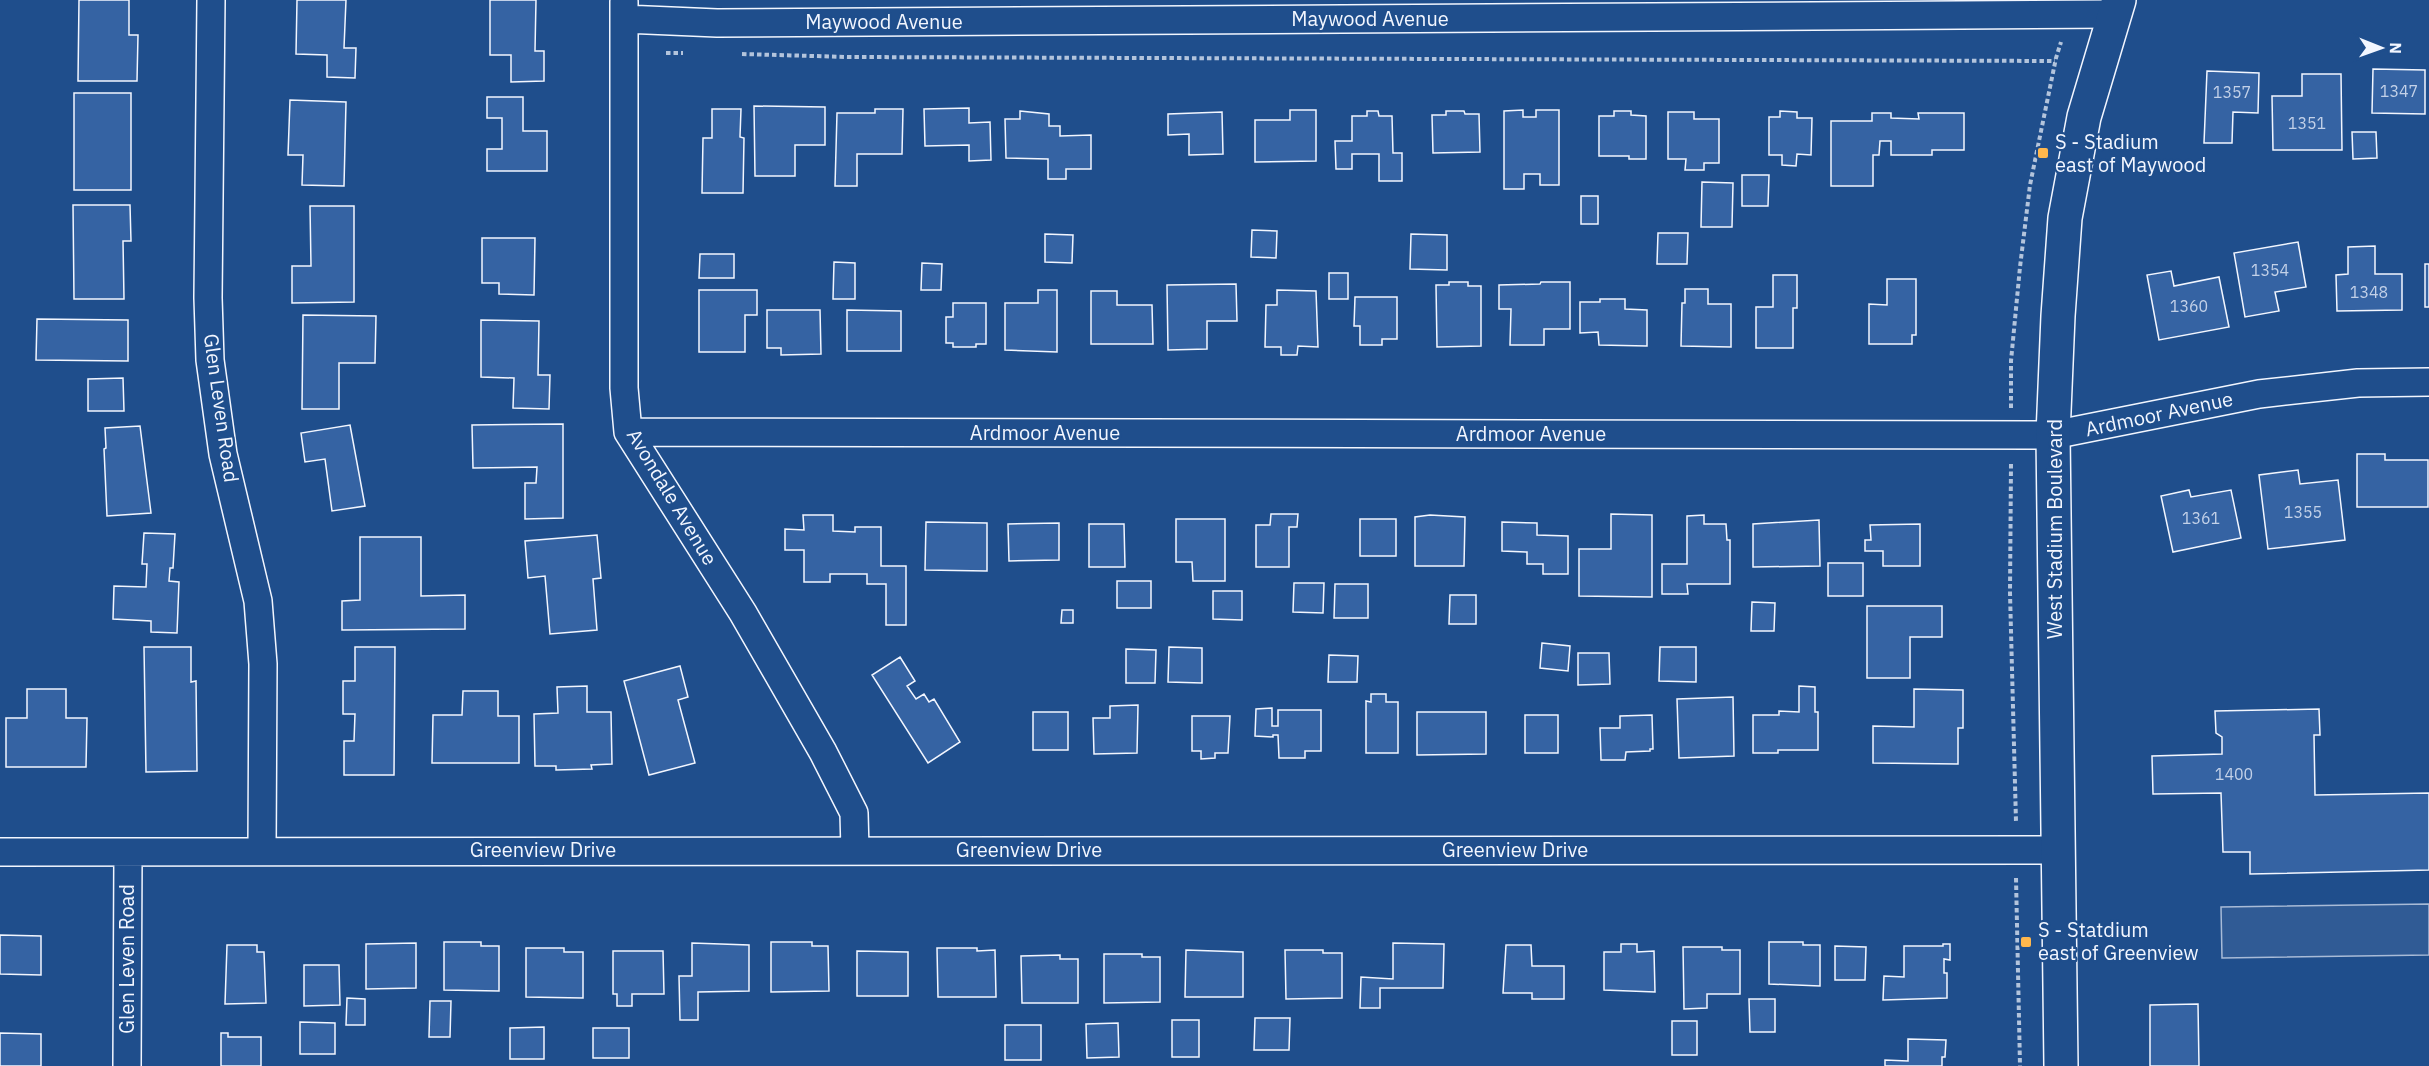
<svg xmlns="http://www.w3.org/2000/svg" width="2429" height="1066" viewBox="0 0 2429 1066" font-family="'IBM Plex Sans',sans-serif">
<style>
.built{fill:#305b95;stroke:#a8bbd7;stroke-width:1.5}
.building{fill:#3563a3;stroke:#f2f6ff;stroke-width:1.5}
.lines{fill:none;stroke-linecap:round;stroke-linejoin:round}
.street-casing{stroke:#f2f6ff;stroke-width:30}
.secondary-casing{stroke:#f2f6ff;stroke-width:36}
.path{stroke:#b3c4dc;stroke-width:4;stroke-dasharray:4.5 3;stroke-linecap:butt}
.street{stroke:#1f4e8c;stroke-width:27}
.secondary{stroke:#1f4e8c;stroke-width:33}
.poi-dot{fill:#ffb74d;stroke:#1f4e8c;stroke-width:2}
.labels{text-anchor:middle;stroke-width:4.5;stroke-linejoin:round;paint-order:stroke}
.number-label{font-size:16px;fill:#c3d1e8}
.street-label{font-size:20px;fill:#f2f6ff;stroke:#1f4e8c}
.poi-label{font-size:20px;fill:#f2f6ff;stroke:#1f4e8c;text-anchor:start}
</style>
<rect width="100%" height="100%" fill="#1f4e8c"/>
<!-- built -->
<path class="built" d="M 2429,904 L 2429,955 L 2222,958 L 2221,907 Z"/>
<!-- building -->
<path class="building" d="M 79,0 L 129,0 L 129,35 L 138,35 L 137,81 L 78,81 Z
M 297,0 L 346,0 L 344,48 L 356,48 L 355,78 L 327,77 L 327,55 L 296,54 Z
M 490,0 L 536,0 L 535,51 L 544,51 L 544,81 L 511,82 L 511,55 L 490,55 Z
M 2373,69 L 2425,70 L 2425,114 L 2372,113 Z
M 2207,71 L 2259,73 L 2258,113 L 2233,112 L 2232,143 L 2204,143 Z
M 2302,74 L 2341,74 L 2342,150 L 2273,150 L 2272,96 L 2302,96 Z
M 74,93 L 131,93 L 131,190 L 74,190 Z
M 487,97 L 523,97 L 523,131 L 547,131 L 547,171 L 487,171 L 487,149 L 502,149 L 502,118 L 487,118 Z
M 290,100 L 346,102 L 344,186 L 302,185 L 303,155 L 288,155 Z
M 754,106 L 825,107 L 825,145 L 795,145 L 795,176 L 755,176 Z
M 969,108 L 969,123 L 990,122 L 991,160 L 969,161 L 969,145 L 925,146 L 924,109 Z
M 712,109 L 741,109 L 740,137 L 744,138 L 743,193 L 702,193 L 703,138 L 712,138 Z
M 875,109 L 903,109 L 902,154 L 857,154 L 857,186 L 835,186 L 837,113 L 875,113 Z
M 1290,110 L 1316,110 L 1316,161 L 1255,162 L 1255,120 L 1290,120 Z
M 1523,110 L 1523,117 L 1536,117 L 1536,110 L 1559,110 L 1559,185 L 1540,185 L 1540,174 L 1524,174 L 1524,189 L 1504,189 L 1504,111 Z
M 1020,111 L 1049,114 L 1049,126 L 1060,126 L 1060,136 L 1091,135 L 1091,169 L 1066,169 L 1066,179 L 1048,179 L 1048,159 L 1006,158 L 1005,119 L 1020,119 Z
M 1367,111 L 1378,111 L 1379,116 L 1392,116 L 1393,153 L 1402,153 L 1402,181 L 1379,181 L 1379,154 L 1352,154 L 1352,169 L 1336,169 L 1335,141 L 1352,141 L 1352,116 L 1367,116 Z
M 1446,111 L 1464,111 L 1465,114 L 1479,114 L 1480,152 L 1433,153 L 1432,115 L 1446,115 Z
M 1614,111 L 1631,111 L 1631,115 L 1646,116 L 1646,159 L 1629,159 L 1629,156 L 1599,156 L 1599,116 L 1614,116 Z
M 1780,111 L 1797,112 L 1797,118 L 1812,118 L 1811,155 L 1797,154 L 1796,166 L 1782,165 L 1782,155 L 1769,155 L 1769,117 L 1780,117 Z
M 1222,112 L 1223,154 L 1189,155 L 1189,134 L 1168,135 L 1168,114 Z
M 1668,112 L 1694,112 L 1694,119 L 1719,119 L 1719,163 L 1704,163 L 1704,170 L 1685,170 L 1686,159 L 1668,159 Z
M 1872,113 L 1891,113 L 1891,118 L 1919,119 L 1918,113 L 1964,113 L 1964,150 L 1932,150 L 1932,155 L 1891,155 L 1891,141 L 1880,141 L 1879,155 L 1873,155 L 1873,186 L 1831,186 L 1831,121 L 1872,121 Z
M 2352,132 L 2376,132 L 2377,158 L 2353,159 Z
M 1742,175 L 1769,175 L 1768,206 L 1742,206 Z
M 1702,182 L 1733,183 L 1732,227 L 1701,227 Z
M 1581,196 L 1598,196 L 1598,224 L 1581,224 Z
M 73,205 L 130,205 L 131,241 L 123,241 L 124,299 L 74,299 Z
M 310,206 L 354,206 L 354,302 L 292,303 L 292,266 L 311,266 Z
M 1252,230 L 1277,231 L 1276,258 L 1251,257 Z
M 1658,233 L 1688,233 L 1687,264 L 1657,264 Z
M 1045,234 L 1073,235 L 1072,263 L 1045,262 Z
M 1411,234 L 1447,235 L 1447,270 L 1410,269 Z
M 482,238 L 535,238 L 534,295 L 499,294 L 499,283 L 482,283 Z
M 2298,242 L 2306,287 L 2275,292 L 2279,311 L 2245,317 L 2234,253 Z
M 2375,246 L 2375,274 L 2402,274 L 2402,310 L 2337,311 L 2336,275 L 2348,274 L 2348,247 Z
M 700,254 L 734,254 L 734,278 L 699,278 Z
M 834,262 L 855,263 L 855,299 L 833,299 Z
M 922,263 L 942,264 L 941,290 L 921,290 Z
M 2425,264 L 2429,264 L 2429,307 L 2425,307 Z
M 2171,271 L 2174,286 L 2219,277 L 2229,327 L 2159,340 L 2147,275 Z
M 1329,273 L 1348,273 L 1348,299 L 1329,299 Z
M 1773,275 L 1797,275 L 1797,308 L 1793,308 L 1793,348 L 1756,348 L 1756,307 L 1773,307 Z
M 1887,279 L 1916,279 L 1916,335 L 1912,335 L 1912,344 L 1869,344 L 1869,304 L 1887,305 Z
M 1449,282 L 1468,282 L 1468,286 L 1481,286 L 1481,346 L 1437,347 L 1436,285 L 1449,285 Z
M 1541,282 L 1570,282 L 1570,329 L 1544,329 L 1544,345 L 1510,345 L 1511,309 L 1499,309 L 1499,285 L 1540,284 Z
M 1236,284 L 1237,321 L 1207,321 L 1207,349 L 1168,350 L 1167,285 Z
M 1685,289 L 1708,289 L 1708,304 L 1731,304 L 1731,347 L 1681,346 L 1682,303 L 1685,303 Z
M 699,290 L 757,290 L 757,315 L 745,315 L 745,352 L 699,352 Z
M 1038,290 L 1057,290 L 1057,352 L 1005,350 L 1005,303 L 1038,303 Z
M 1277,290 L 1316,291 L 1318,347 L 1298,346 L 1297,355 L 1281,355 L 1281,347 L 1265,347 L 1266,305 L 1277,305 Z
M 1091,291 L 1117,291 L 1117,305 L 1152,305 L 1153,344 L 1091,344 Z
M 1355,297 L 1397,297 L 1397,339 L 1382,339 L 1382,345 L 1360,345 L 1360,326 L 1354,326 Z
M 1600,299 L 1625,299 L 1625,309 L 1647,310 L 1647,346 L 1599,345 L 1598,332 L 1580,333 L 1580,302 L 1600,302 Z
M 953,303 L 986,303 L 986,344 L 976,344 L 976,347 L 953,347 L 953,343 L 946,343 L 946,317 L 953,317 Z
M 767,310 L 820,310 L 821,354 L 781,355 L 781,348 L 767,348 Z
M 847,310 L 901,311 L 901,351 L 847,351 Z
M 303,315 L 376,316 L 375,363 L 339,363 L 339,409 L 302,409 Z
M 37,319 L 128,320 L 128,361 L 36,360 Z
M 481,320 L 539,321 L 538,375 L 550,375 L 549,409 L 513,408 L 514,378 L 481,377 Z
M 123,378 L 124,411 L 88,411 L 88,379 Z
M 563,424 L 563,518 L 525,519 L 525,483 L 536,483 L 537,467 L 473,468 L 472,425 Z
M 350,425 L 365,506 L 332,511 L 325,459 L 305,462 L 301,433 Z
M 140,426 L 151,513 L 107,516 L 104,449 L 106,448 L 105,428 Z
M 2357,454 L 2385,454 L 2385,460 L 2428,460 L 2428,507 L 2357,507 Z
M 2298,470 L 2300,484 L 2338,480 L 2345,540 L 2268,549 L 2259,475 Z
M 2189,490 L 2191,497 L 2231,490 L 2241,538 L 2173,552 L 2161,496 Z
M 1271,514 L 1298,514 L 1297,527 L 1289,527 L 1289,567 L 1256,567 L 1256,525 L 1270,525 Z
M 1611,514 L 1652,515 L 1652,597 L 1579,596 L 1579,549 L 1611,549 Z
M 803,515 L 833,515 L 833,531 L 855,532 L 855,527 L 881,527 L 881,566 L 906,566 L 906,625 L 886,625 L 886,584 L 867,584 L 867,574 L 830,574 L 830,582 L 804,582 L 804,550 L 785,550 L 785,529 L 804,530 Z
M 1430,515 L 1465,517 L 1464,566 L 1415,566 L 1415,517 Z
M 1704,515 L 1704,524 L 1726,524 L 1727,540 L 1730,540 L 1730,584 L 1687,584 L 1688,594 L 1662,594 L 1662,564 L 1687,564 L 1687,516 Z
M 1176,519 L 1225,519 L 1225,581 L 1193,581 L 1192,562 L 1176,562 Z
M 1360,519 L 1396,519 L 1396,556 L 1360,556 Z
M 1819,520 L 1820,566 L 1753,567 L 1753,524 Z
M 926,522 L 987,523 L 987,571 L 925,570 Z
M 1502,522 L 1537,523 L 1537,535 L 1568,536 L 1568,574 L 1543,574 L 1543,564 L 1527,564 L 1527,552 L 1502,551 Z
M 1059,523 L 1059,560 L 1009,561 L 1008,524 Z
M 1089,524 L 1124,524 L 1125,567 L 1089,567 Z
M 1920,524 L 1920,566 L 1883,566 L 1883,551 L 1865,551 L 1865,540 L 1871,540 L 1870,525 Z
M 144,533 L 175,534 L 173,568 L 170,568 L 169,581 L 179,582 L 177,633 L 151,632 L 151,621 L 113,619 L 114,586 L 146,587 L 147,564 L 142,564 Z
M 597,535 L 601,578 L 593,579 L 597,630 L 550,634 L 545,576 L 528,578 L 525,541 Z
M 360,537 L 421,537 L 421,596 L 465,595 L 465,629 L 342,630 L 342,601 L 360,600 Z
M 1828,563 L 1863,563 L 1863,596 L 1828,596 Z
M 1117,581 L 1151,581 L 1151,608 L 1117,608 Z
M 1294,583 L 1324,583 L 1323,613 L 1293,612 Z
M 1335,584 L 1368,584 L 1368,618 L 1334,618 Z
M 1213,591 L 1242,591 L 1242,620 L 1213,619 Z
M 1450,595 L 1476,595 L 1476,624 L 1449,624 Z
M 1752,602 L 1775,603 L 1774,631 L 1751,631 Z
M 1867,606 L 1942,606 L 1942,637 L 1910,637 L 1910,678 L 1867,678 Z
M 1062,610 L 1073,610 L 1073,623 L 1061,623 Z
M 1542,643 L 1570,646 L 1568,671 L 1540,668 Z
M 144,647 L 191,647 L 191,682 L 196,681 L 197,771 L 146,772 Z
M 355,647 L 395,647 L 394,775 L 344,775 L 344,741 L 354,741 L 355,714 L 343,714 L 343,681 L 355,681 Z
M 1169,647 L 1202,648 L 1202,683 L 1168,682 Z
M 1660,647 L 1696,647 L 1696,682 L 1659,681 Z
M 1126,649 L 1156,650 L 1155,683 L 1126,683 Z
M 1578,653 L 1609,653 L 1610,684 L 1578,685 Z
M 1329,655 L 1358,656 L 1357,682 L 1328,682 Z
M 900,657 L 915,681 L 907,686 L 916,699 L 924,694 L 929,702 L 934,699 L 960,742 L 928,763 L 872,675 Z
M 680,666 L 688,697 L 678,700 L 695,763 L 649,775 L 624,681 Z
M 587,686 L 587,712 L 611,712 L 612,764 L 591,765 L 592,769 L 556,770 L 556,766 L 535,766 L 534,714 L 558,713 L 557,687 Z
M 1799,686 L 1815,687 L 1815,712 L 1818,712 L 1818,750 L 1778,750 L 1778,753 L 1753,753 L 1753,715 L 1779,715 L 1779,711 L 1799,712 Z
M 27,689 L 66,689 L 66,718 L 87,718 L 86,767 L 6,767 L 6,718 L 27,718 Z
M 1914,689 L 1963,690 L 1963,728 L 1958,728 L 1958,764 L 1873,763 L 1873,726 L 1914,727 Z
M 463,691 L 498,691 L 498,716 L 519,716 L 519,763 L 432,763 L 433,715 L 462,715 Z
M 1371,694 L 1386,694 L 1386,702 L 1398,702 L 1398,753 L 1366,753 L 1366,701 L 1371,702 Z
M 1733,697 L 1734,756 L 1679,758 L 1677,699 Z
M 1138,705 L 1137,753 L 1094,754 L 1093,718 L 1110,718 L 1110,706 Z
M 1272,708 L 1272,726 L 1278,726 L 1278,710 L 1321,710 L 1321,751 L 1305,751 L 1305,758 L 1279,758 L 1278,735 L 1273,735 L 1273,737 L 1255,736 L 1256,709 Z
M 2319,709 L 2320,735 L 2314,735 L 2315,795 L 2429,793 L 2429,870 L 2250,874 L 2250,852 L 2223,852 L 2221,793 L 2153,794 L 2152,756 L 2222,754 L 2222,737 L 2216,733 L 2215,711 Z
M 1033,712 L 1068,712 L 1068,750 L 1033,750 Z
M 1417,712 L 1486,712 L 1486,754 L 1417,755 Z
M 1525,715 L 1558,715 L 1558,753 L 1525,753 Z
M 1652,715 L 1653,749 L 1650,749 L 1650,751 L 1626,752 L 1625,760 L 1601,760 L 1600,728 L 1620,728 L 1620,716 Z
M 1192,716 L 1230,716 L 1228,753 L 1215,753 L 1215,758 L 1201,759 L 1201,751 L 1192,751 Z
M 0,935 L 41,936 L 41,975 L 0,974 Z
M 444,942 L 481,942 L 481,946 L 499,946 L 499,991 L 444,990 Z
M 771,942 L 812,942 L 812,946 L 828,946 L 829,991 L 771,992 Z
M 1769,942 L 1803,942 L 1803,945 L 1820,945 L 1820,986 L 1769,984 Z
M 416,943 L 416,988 L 366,989 L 366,944 Z
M 692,943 L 749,945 L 749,991 L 698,992 L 698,1020 L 680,1020 L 679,976 L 692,976 Z
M 1393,943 L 1444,944 L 1443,988 L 1380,988 L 1380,1008 L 1360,1008 L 1361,977 L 1393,979 Z
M 1621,944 L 1637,944 L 1637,952 L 1654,951 L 1655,992 L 1604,990 L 1604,952 L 1621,952 Z
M 1943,944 L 1950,944 L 1950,960 L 1944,959 L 1944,973 L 1947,973 L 1947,998 L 1883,1000 L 1884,976 L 1904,977 L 1904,946 L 1943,946 Z
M 227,945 L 257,945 L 257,952 L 264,952 L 266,1003 L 225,1004 Z
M 1506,945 L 1531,945 L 1532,966 L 1564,966 L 1564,999 L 1532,999 L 1532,993 L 1503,993 Z
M 1835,946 L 1866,947 L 1865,980 L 1835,980 Z
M 1683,947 L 1722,947 L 1722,950 L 1740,950 L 1740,994 L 1707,994 L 1707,1008 L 1684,1009 Z
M 526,948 L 564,948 L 564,952 L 583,952 L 583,998 L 526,997 Z
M 937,948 L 977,948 L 977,951 L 995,950 L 996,997 L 938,997 Z
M 1186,950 L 1243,952 L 1243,997 L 1185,997 Z
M 1285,950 L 1323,950 L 1323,953 L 1342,953 L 1342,998 L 1286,999 Z
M 613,951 L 663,951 L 664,994 L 632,994 L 632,1006 L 617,1006 L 617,994 L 613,994 Z
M 857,951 L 908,952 L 908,996 L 857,996 Z
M 1104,954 L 1142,954 L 1142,957 L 1160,957 L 1160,1002 L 1104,1003 Z
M 1060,955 L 1060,959 L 1078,959 L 1078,1003 L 1022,1003 L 1021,956 Z
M 304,965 L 339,965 L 340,1005 L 304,1006 Z
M 347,998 L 365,999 L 365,1025 L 346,1025 Z
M 1749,999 L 1775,999 L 1775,1032 L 1750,1032 Z
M 430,1001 L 451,1001 L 450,1037 L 429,1037 Z
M 2198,1004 L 2199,1066 L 2150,1066 L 2150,1005 Z
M 1255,1018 L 1290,1018 L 1289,1050 L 1254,1050 Z
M 1172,1020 L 1199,1020 L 1199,1057 L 1172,1057 Z
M 1672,1021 L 1697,1021 L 1697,1055 L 1672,1055 Z
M 300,1022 L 335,1023 L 335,1054 L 300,1054 Z
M 1118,1023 L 1119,1057 L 1087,1058 L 1086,1024 Z
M 1005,1025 L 1041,1025 L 1041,1060 L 1005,1060 Z
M 544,1027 L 544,1059 L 510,1059 L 510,1028 Z
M 593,1028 L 629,1028 L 629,1058 L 593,1058 Z
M 0,1033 L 41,1034 L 41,1066 L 0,1066 Z
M 221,1033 L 228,1033 L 228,1037 L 261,1037 L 261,1066 L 221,1066 Z
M 1908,1039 L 1946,1040 L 1945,1057 L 1942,1057 L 1942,1066 L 1885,1066 L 1885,1060 L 1908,1061 Z"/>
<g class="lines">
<!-- street casing -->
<g class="street-casing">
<path id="street" d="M 211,0 L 208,298 L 210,360 L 223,454 L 258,601 L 263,664 L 262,850
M 624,2 L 624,388 L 628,432 L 743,613 L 823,752 L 854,813 L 855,850
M 624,19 L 717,23 L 2115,14
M 628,432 L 2053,435 L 2259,394 L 2358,383 L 2429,382
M 0,852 L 2057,850
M 127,1066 L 128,853"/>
</g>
<!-- secondary casing -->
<g class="secondary-casing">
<path id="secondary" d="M 2061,1066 L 2053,435 L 2058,316 L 2065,218 L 2084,117 L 2119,0"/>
</g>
<!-- path -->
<path class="path" d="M 666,53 L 683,53
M 742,54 L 848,57 L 2055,61
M 2011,408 L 2011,361 L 2020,267 L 2030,185 L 2056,58 L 2061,42
M 2011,464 L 2010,593 L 2016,822
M 2016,878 L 2020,1066"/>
<!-- street -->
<use href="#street" class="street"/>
<!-- secondary -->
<use href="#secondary" class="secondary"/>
</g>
<!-- markers -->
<g class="poi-dot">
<rect x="2037" y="147" width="12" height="12" rx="3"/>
<rect x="2020" y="936" width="12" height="12" rx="3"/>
</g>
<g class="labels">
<!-- number labels -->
<g class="number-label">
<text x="2399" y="97">1347</text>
<text x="2232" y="98">1357</text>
<text x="2307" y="129">1351</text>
<text x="2270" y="276">1354</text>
<text x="2369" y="298">1348</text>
<text x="2189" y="312">1360</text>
<text x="2303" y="518">1355</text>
<text x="2201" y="524">1361</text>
<text x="2234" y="780">1400</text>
</g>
<!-- street labels -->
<g class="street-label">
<text x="1370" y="26">Maywood Avenue</text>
<text x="884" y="29">Maywood Avenue</text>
<text transform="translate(221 408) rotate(82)" y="7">Glen Leven Road</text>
<text transform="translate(2159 414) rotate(-12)" y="7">Ardmoor Avenue</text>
<text x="1045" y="440">Ardmoor Avenue</text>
<text x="1531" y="441">Ardmoor Avenue</text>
<text transform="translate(672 497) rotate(59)" y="7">Avondale Avenue</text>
<text transform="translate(2055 529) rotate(-90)" y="7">West Stadium Boulevard</text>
<text x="543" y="857">Greenview Drive</text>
<text x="1029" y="857">Greenview Drive</text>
<text x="1515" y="857">Greenview Drive</text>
<text transform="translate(127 959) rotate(-90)" y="7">Glen Leven Road</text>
</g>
<!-- poi labels -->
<g class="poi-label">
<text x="2055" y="149">S - Stadium<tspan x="2055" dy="23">east of Maywood</tspan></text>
<text x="2038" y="937">S - Statdium<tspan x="2038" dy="23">east of Greenview</tspan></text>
</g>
</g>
<!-- north arrow -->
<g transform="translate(2381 48) rotate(91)" stroke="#1f4e8c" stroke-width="4.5" paint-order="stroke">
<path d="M0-4.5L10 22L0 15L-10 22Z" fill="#f2f6ff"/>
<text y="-9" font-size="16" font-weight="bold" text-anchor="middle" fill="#f2f6ff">N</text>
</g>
</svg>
